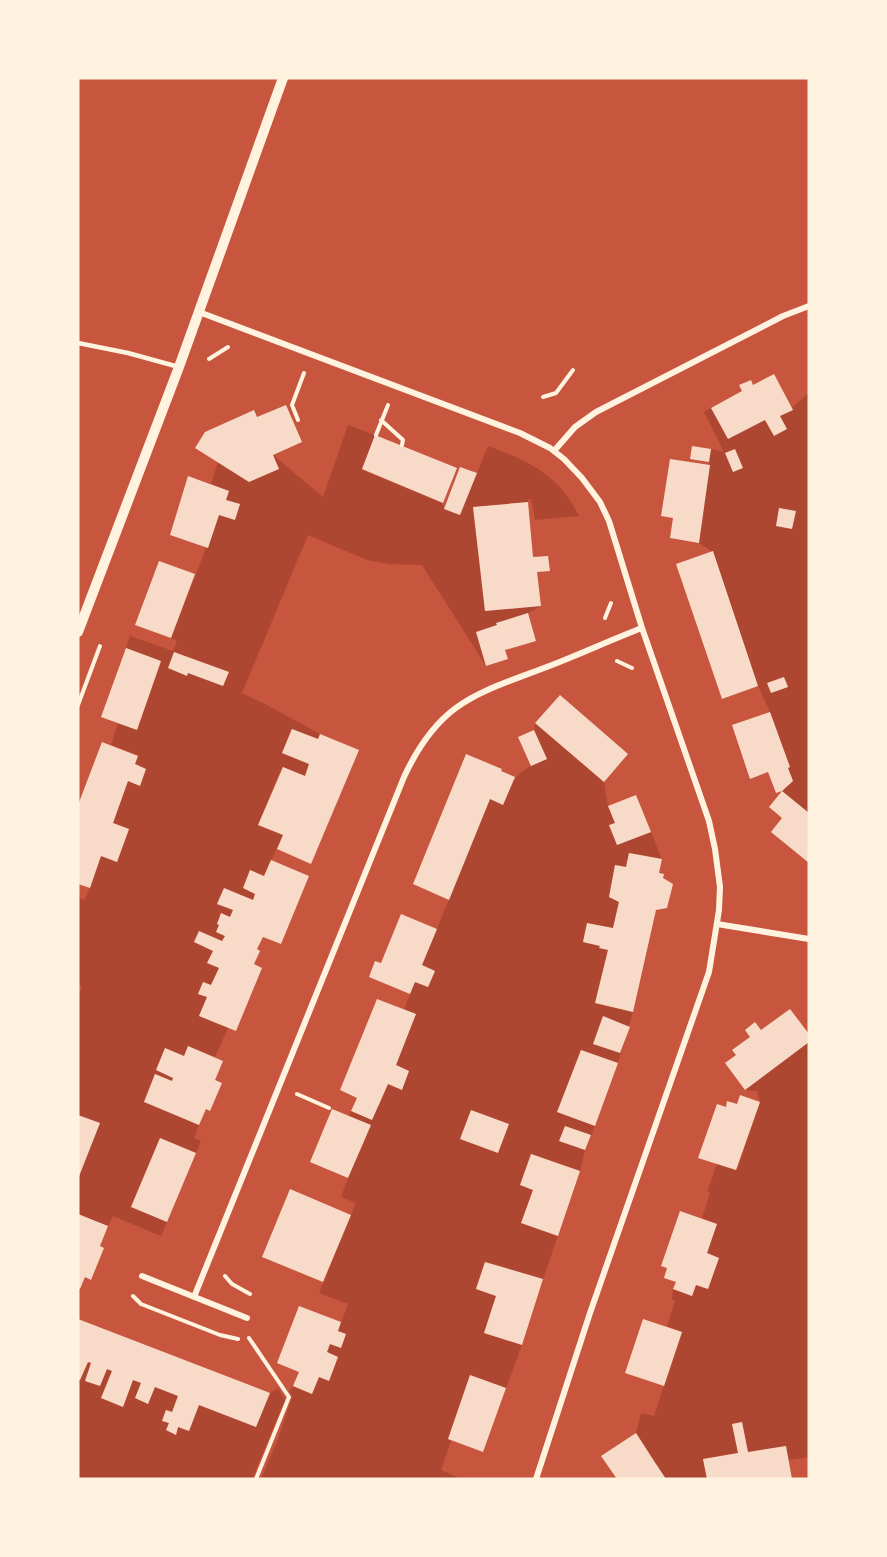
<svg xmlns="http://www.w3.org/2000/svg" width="887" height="1557" viewBox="0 0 887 1557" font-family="Montserrat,sans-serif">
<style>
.green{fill:#ae4732}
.building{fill:#f7dbc8}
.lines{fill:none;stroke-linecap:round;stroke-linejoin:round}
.path{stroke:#fff3e0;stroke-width:4}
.service{stroke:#fff3e0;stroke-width:4.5}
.minor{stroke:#fff3e0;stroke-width:6}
.tertiary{stroke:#fff3e0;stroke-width:10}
</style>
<rect width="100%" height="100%" fill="#c8553d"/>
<!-- green -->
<path class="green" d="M 809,393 L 809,813 L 782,791 L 793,781 L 788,768 L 790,767 L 770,712 L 758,686 L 713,552 L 699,543 L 711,449 L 724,452 L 704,412 L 711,408 L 728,439 L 765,420 L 774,436 L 780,416 C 792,410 798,401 809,393 Z
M 348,425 L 375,435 L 362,470 L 443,503 L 444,509 L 460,515 L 488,446 C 529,461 558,474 579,516 L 535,520 L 531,499 L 528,499 L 528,502 L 473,507 L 485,611 L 541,606 L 528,613 L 497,623 L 497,625 L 476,632 L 486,666 L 422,565 L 389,564 L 367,560 L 308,535 L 242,693 L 263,703 L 320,734 L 318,739 L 291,729 L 282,753 L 309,764 L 305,776 L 282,767 L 258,825 L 283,835 L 264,876 L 250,870 L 243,888 L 255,894 L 253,900 L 224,888 L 218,903 L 233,910 L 230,917 L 221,913 L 217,923 L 219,925 L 216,932 L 225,936 L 222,941 L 199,931 L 194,942 L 213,951 L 208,963 L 219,968 L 211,985 L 203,982 L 198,994 L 207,997 L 199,1016 L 228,1028 L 215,1057 L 188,1046 L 184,1056 L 165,1048 L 156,1070 L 173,1078 L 172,1081 L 155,1074 L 144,1101 L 199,1125 L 194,1138 L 201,1141 L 196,1153 L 160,1138 L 131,1206 L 167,1222 L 161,1236 L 113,1216 L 108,1226 L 78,1214 L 78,997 L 82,987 L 78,985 L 78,918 L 80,913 L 78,912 L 78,898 L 85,900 L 101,856 L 117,862 L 129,829 L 113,823 L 128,781 L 140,786 L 146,769 L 135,764 L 138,755 L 111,745 L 118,723 L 137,730 L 161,662 L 126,648 L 130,636 L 173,651 L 177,641 L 171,638 L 219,515 L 239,504 L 226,500 L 229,491 L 211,484 L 218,462 L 249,482 L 279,469 L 273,455 L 323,497 Z
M 535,723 L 604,782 L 608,806 L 615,823 L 609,826 L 617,845 L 651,832 L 662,859 L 629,853 L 626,867 L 615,866 L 609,897 L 619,902 L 611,937 L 585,932 L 583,942 L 600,946 L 600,948 L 608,950 L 595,1003 L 633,1012 L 618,1063 L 581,1050 L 558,1112 L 595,1126 L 585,1150 L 580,1171 L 532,1154 L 521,1185 L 533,1190 L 521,1223 L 558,1236 L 543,1279 L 485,1262 L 476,1289 L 496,1296 L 484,1333 L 522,1345 L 506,1388 L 470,1375 L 448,1439 L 451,1441 L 441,1470 L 461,1479 L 261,1479 L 278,1439 L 292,1397 L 289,1391 L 293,1386 L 312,1394 L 319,1377 L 329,1380 L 338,1357 L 327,1352 L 330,1344 L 341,1348 L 346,1335 L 338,1331 L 348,1304 L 319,1293 L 356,1203 L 341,1197 L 348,1178 L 349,1116 L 357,1098 L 379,1106 L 388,1084 L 402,1089 L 409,1071 L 396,1065 L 416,1014 L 404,1009 L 415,982 L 428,987 L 435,971 L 422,965 L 490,799 L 503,804 C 516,774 516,772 547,759 L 534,730 Z
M 809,1042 L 809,1457 L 789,1460 L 785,1446 L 748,1452 L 742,1422 L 732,1424 L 738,1453 L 703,1459 L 707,1479 L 666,1479 L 636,1433 L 641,1413 L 654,1416 L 682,1332 L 667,1326 L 675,1301 L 672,1300 L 673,1289 L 692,1296 L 696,1285 L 708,1289 L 719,1258 L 707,1253 L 717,1224 L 702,1218 L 710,1193 L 707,1192 L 717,1164 L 737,1170 L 760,1102 L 757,1091 L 745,1090 Z
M 88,1362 L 91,1363 L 85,1381 L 100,1386 L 107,1369 L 112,1371 L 101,1398 L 123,1407 L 133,1380 L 141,1383 L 135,1398 L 148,1404 L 155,1387 L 178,1396 L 172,1412 L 166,1410 L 162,1420 L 169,1423 L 166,1430 L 176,1434 L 178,1427 L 189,1431 L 199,1405 L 256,1427 L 270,1393 L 278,1388 L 285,1400 L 252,1479 L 78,1479 L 78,1379 L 80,1380 Z"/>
<!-- building -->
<path class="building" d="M 774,374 L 793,410 L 780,416 L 787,429 L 774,436 L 765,420 L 728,439 L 711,408 L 742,391 L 739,385 L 751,380 L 753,385 Z
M 286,405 L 302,442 L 273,455 L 279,469 L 249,482 L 195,448 L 205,432 L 254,410 L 257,417 Z
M 375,435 L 457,468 L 443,503 L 362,469 Z
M 692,446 L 711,449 L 709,462 L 690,459 Z
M 735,449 L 743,468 L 733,472 L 725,453 Z
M 670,459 L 710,465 L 699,543 L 670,538 L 673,518 L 661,516 Z
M 460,467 L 477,473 L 460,515 L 444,509 Z
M 188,476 L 229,491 L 226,500 L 240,504 L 235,520 L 219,515 L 208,548 L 170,535 Z
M 528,502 L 533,557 L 548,556 L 550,571 L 537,572 L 541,606 L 485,611 L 473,507 Z
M 779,508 L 796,511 L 792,529 L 776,526 Z
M 713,551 L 758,686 L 722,699 L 676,564 Z
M 159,561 L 195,574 L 171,638 L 135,625 Z
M 528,613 L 536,641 L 505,650 L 508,659 L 486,666 L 476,632 L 497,625 L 496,623 Z
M 126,648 L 161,661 L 137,730 L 101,717 Z
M 174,652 L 229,672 L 223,686 L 188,673 L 187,676 L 168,668 Z
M 784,677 L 788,687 L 771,693 L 767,683 Z
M 560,695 L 628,754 L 604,782 L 535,723 Z
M 770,712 L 790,767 L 788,768 L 793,781 L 782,791 L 809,813 L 809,863 L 771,832 L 782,818 L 769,807 L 782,791 L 776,793 L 768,772 L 750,779 L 732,725 Z
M 292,729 L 318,739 L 320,734 L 359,750 L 311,864 L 277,849 L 283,835 L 258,825 L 283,767 L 305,776 L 309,764 L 282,753 Z
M 534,730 L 547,759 L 531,766 L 518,737 Z
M 102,742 L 138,756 L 135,764 L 146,769 L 140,786 L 128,781 L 113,823 L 129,829 L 117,862 L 101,856 L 90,888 L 78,884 L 78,805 Z
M 466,754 L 502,769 L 501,771 L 515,777 L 503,805 L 490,799 L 449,900 L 413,884 Z
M 636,795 L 651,832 L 617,845 L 609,825 L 615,823 L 608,806 Z
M 629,853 L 662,859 L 659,873 L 664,874 L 663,878 L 673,884 L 667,908 L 656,910 L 633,1012 L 595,1003 L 608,950 L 599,948 L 600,946 L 583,942 L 587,923 L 613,928 L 619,902 L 609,897 L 615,865 L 626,867 Z
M 271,860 L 309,876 L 281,944 L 263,937 L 257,949 L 260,951 L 254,964 L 262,968 L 236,1031 L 199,1016 L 207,997 L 198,994 L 203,982 L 211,985 L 219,968 L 207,963 L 213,951 L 194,942 L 199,931 L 222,941 L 225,936 L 216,932 L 219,925 L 217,924 L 221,913 L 230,917 L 233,910 L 217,904 L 224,888 L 253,900 L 255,894 L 243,888 L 250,870 L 264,876 Z
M 401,914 L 437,929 L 422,965 L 435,971 L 428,987 L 415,982 L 410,994 L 369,977 L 375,961 L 381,963 Z
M 377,999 L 416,1014 L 396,1065 L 409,1071 L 402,1090 L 388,1084 L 372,1120 L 351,1111 L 357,1098 L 340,1090 Z
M 790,1009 L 809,1034 L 809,1042 L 745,1090 L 725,1063 L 736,1055 L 732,1050 L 750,1037 L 745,1030 L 755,1022 L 761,1030 Z
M 603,1016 L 630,1027 L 620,1053 L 593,1044 Z
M 188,1046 L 223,1061 L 215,1080 L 222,1083 L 210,1111 L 206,1109 L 199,1125 L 144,1102 L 155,1074 L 172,1081 L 173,1078 L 156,1070 L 165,1048 L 184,1056 Z
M 581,1050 L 618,1063 L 595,1126 L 557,1112 Z
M 740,1095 L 760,1102 L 736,1170 L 698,1158 L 717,1104 L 726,1107 L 727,1101 L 737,1104 Z
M 332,1109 L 371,1125 L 348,1178 L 310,1162 Z
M 471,1110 L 509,1124 L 498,1153 L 460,1139 Z
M 78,1115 L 100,1123 L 78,1179 Z
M 565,1126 L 591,1135 L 585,1150 L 559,1141 Z
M 160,1138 L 196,1153 L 167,1222 L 131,1207 Z
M 531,1154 L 580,1171 L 558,1236 L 521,1223 L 533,1190 L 520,1185 Z
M 290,1189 L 351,1215 L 323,1282 L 262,1257 Z
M 680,1211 L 717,1224 L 707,1253 L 719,1258 L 708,1289 L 696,1285 L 692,1296 L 673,1289 L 676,1282 L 664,1278 L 667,1268 L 661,1266 Z
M 78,1214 L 108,1226 L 100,1246 L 104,1248 L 91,1280 L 85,1277 L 80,1289 L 78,1288 Z
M 485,1262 L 543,1279 L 522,1345 L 484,1333 L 496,1296 L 476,1289 Z
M 299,1306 L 341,1322 L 338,1331 L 346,1334 L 341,1348 L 330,1344 L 327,1352 L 338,1357 L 329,1381 L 319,1377 L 312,1394 L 293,1386 L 299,1372 L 277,1363 Z
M 78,1319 L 270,1393 L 256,1427 L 199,1405 L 189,1431 L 178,1427 L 176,1435 L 166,1430 L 169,1423 L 162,1421 L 166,1410 L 172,1412 L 178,1396 L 155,1387 L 148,1404 L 135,1398 L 141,1383 L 133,1380 L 123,1407 L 101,1398 L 112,1371 L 107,1369 L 100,1386 L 85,1381 L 91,1363 L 88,1362 L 80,1380 L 78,1379 Z
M 643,1319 L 682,1332 L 664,1386 L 625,1373 Z
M 470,1375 L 506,1388 L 483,1452 L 448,1439 Z
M 742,1422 L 748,1452 L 786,1446 L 792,1479 L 707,1479 L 703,1459 L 738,1453 L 732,1424 Z
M 636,1433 L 654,1461 L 666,1479 L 617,1479 L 601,1456 Z"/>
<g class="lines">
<!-- path -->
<path class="path" d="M 209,359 L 228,347
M 543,397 L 556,393 L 573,370
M 298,420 L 292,405 L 304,373
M 381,420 L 403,440 L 402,445
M 376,435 L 388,405
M 605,618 L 611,603
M 617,661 L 632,668
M 78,705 L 100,646
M 297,1094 L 329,1108
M 225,1276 L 232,1284 L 250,1294
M 133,1296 L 141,1304 L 220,1335 L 238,1339
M 249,1338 L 289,1397 L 256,1479"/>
<!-- service -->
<path class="service" d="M 78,343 L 128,353 L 179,367"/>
<!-- minor -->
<path class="minor" d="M 199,312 L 520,433 L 550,448 L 564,459 L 582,478 L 600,502 L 609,521 L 642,628 L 709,821 L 715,849 L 720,887 L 719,910 L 709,972 L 590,1313 L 536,1479
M 554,451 L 575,427 L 596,412 L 783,316 L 809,306
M 717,924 L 809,939
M 142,1276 L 247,1318
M 194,1297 L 404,777 C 441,697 481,693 557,663 C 585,652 613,639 642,628"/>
<!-- tertiary -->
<path class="tertiary" d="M 78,632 L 179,367 L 283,78"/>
</g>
<!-- border -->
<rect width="887" height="1557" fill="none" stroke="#fff3e0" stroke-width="159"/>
</svg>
